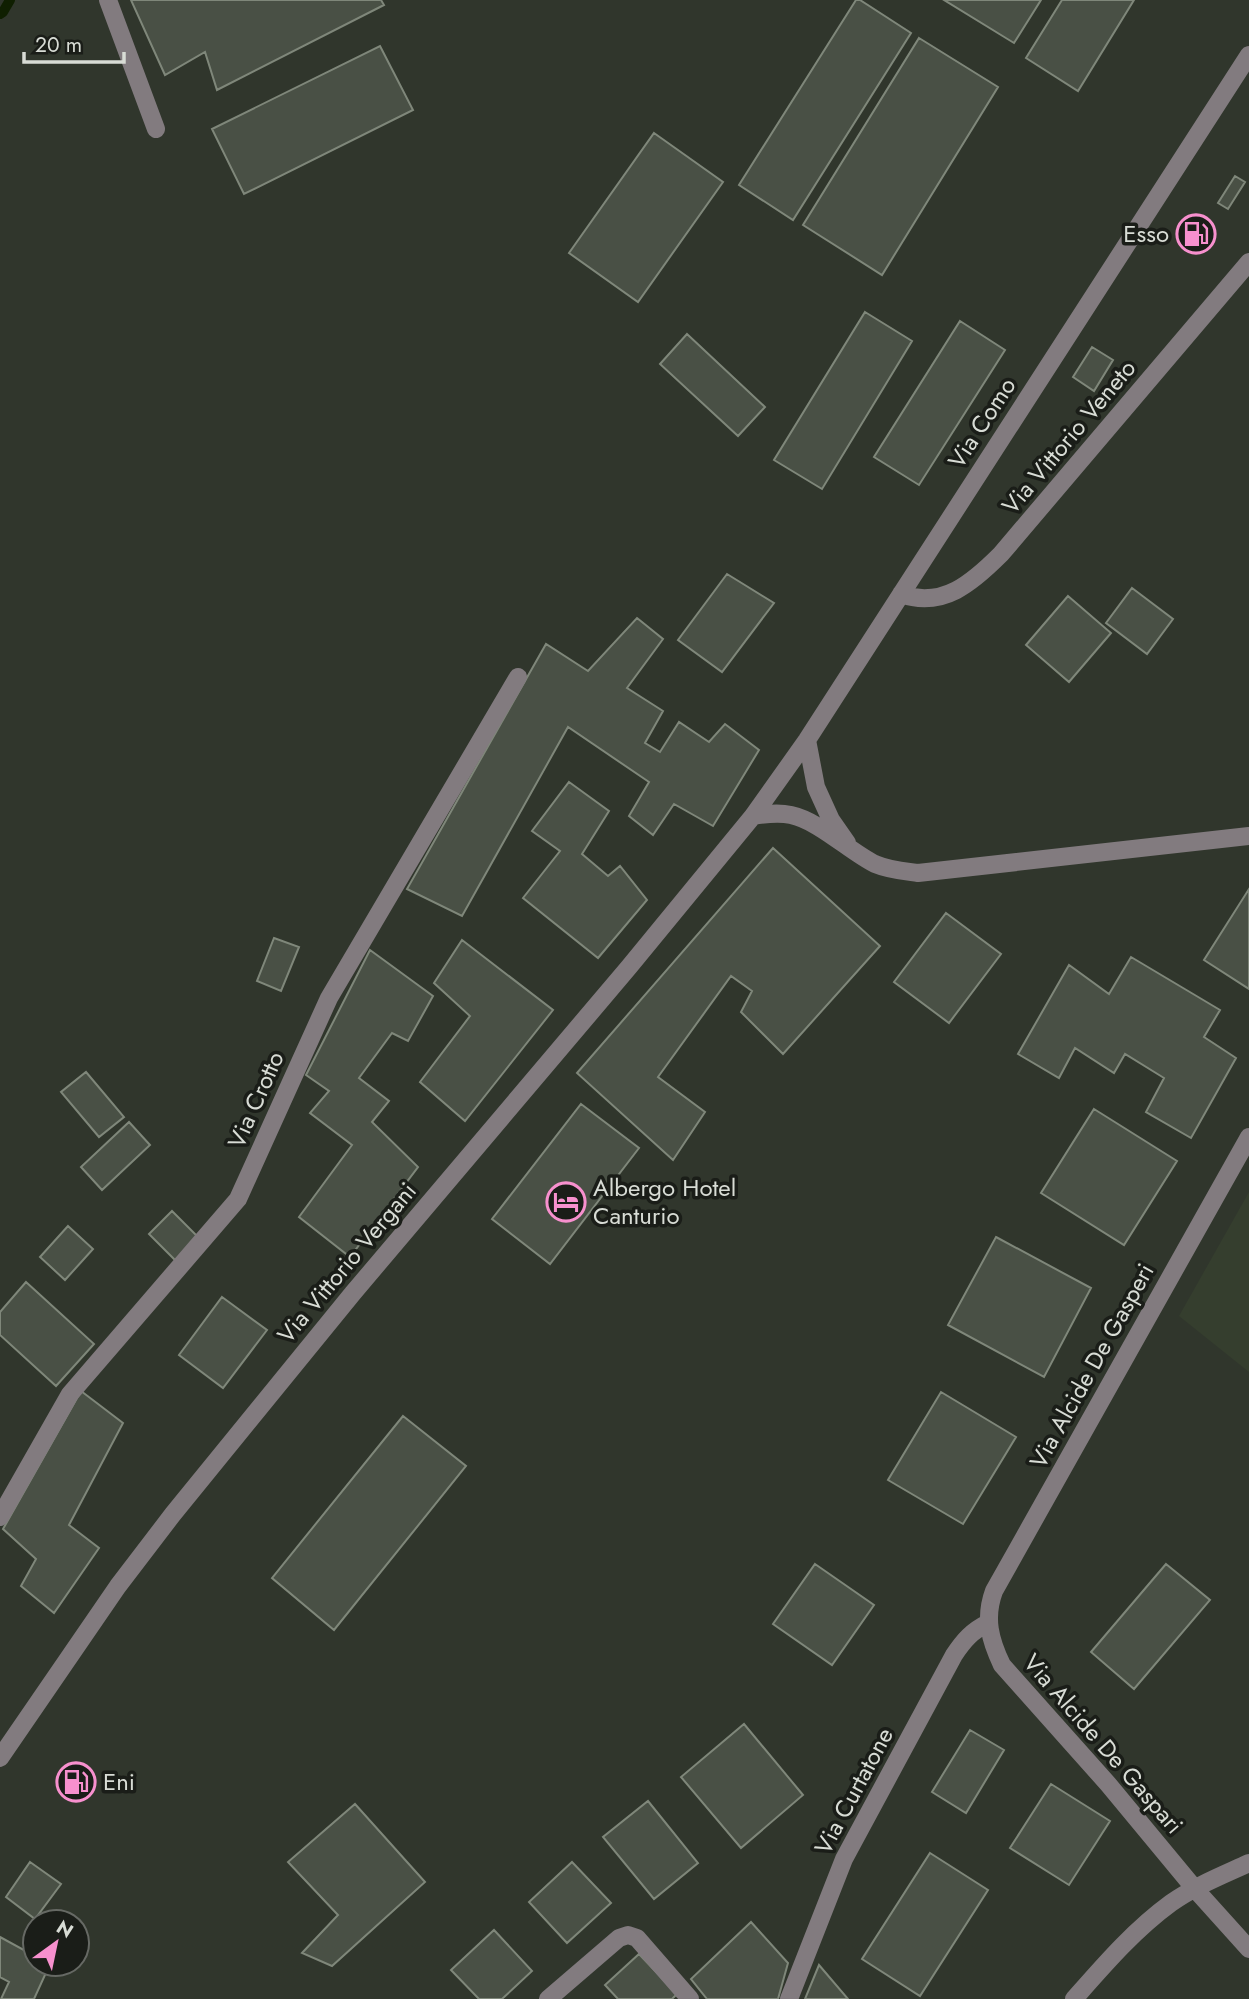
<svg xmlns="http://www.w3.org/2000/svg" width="1249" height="1999" viewBox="0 0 1249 1999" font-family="Jost,sans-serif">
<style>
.built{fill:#353e2e}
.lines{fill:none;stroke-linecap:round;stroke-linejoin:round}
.stream{stroke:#0f1f01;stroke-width:10}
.building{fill:#495045;stroke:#7f877a;stroke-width:2}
.minor{stroke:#827b7f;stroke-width:18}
.labels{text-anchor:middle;stroke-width:7;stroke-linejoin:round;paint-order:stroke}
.poi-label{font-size:24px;fill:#d8dcd5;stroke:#1a1d18;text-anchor:start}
.street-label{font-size:24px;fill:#d8dcd5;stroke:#1a1d18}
</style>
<rect width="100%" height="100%" fill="#30362c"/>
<!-- built -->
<path class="built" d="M 1249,1192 L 1249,1372 L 1179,1316 Z"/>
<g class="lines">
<!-- stream -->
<path class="stream" d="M 0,14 L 3,12 L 10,0"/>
</g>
<!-- building -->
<path class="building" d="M 131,0 L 381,0 L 384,5 L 217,90 L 205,52 L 165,75 Z
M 856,0 L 860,0 L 911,33 L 793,220 L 739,185 Z
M 944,0 L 1041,0 L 1014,43 Z
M 1062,0 L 1134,0 L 1078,91 L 1026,58 Z
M 919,38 L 998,87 L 882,275 L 803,225 Z
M 380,46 L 413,110 L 244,194 L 212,129 Z
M 654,133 L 723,182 L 638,302 L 569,253 Z
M 1235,176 L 1245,182 L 1228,209 L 1218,203 Z
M 865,312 L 912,341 L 822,489 L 774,460 Z
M 960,321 L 1005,350 L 919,485 L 874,457 Z
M 687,334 L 765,407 L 738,436 L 660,364 Z
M 1092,347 L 1113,360 L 1094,391 L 1073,377 Z
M 727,574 L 774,603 L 722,672 L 678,640 Z
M 1132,588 L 1173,619 L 1147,654 L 1106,623 Z
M 1068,596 L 1111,633 L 1069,682 L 1026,645 Z
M 637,618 L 663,639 L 627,688 L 663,711 L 645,743 L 660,752 L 679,722 L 709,742 L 725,724 L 759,750 L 713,826 L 674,804 L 653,835 L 629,816 L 649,782 L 568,727 L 462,916 L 407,889 L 546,644 L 588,671 Z
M 569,782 L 609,811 L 582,854 L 608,876 L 620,866 L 647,900 L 598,958 L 523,898 L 560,851 L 532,831 Z
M 773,848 L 880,946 L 783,1054 L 741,1012 L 752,991 L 731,976 L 658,1077 L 705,1112 L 673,1160 L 577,1073 Z
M 1249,889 L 1249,989 L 1204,960 Z
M 946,913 L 1001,954 L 949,1023 L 894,982 Z
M 274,938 L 299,947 L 281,991 L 257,981 Z
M 462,940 L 553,1010 L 465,1121 L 420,1082 L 470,1016 L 434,983 Z
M 370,950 L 433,996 L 408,1041 L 392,1033 L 359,1078 L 389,1101 L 372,1122 L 418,1167 L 350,1257 L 299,1217 L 352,1145 L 310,1113 L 329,1091 L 306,1075 Z
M 1131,957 L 1220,1010 L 1204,1037 L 1236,1058 L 1191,1138 L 1146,1112 L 1164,1078 L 1125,1054 L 1114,1073 L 1075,1048 L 1059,1078 L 1018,1054 L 1069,965 L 1109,994 Z
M 86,1072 L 124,1117 L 99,1137 L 61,1092 Z
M 581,1104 L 639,1148 L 550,1264 L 492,1219 Z
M 1094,1109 L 1177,1161 L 1124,1245 L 1041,1193 Z
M 129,1122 L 150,1145 L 102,1190 L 81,1167 Z
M 172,1211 L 199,1238 L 176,1261 L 149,1234 Z
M 68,1226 L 93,1249 L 65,1280 L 40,1257 Z
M 996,1237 L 1091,1288 L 1044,1377 L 948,1325 Z
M 26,1282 L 94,1344 L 56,1386 L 0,1335 L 0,1312 Z
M 222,1297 L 267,1330 L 223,1388 L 179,1355 Z
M 81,1391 L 123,1423 L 69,1525 L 99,1548 L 54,1613 L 21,1586 L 36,1559 L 3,1529 Z
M 941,1392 L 1016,1437 L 963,1524 L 888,1480 Z
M 403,1416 L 466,1466 L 334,1630 L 272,1578 Z
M 815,1564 L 874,1605 L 832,1665 L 773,1624 Z
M 1166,1564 L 1210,1600 L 1134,1689 L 1091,1652 Z
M 744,1724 L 803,1795 L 741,1848 L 681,1777 Z
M 970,1730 L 1004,1750 L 966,1813 L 932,1792 Z
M 1051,1784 L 1110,1821 L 1069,1885 L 1010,1848 Z
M 648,1801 L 698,1863 L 654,1899 L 603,1837 Z
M 355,1804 L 425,1882 L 332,1966 L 302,1953 L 338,1915 L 288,1862 Z
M 930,1853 L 988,1890 L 920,1996 L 862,1959 Z
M 30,1862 L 61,1884 L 35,1919 L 6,1897 Z
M 572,1862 L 611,1903 L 567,1943 L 529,1902 Z
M 751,1922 L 788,1963 L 778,1999 L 707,1999 L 691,1979 Z
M 494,1930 L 532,1971 L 502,1999 L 479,1999 L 451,1970 Z
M 0,1937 L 35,1956 L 35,1964 L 50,1964 L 34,1999 L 1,1999 L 9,1982 L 0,1977 Z
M 639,1954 L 677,1994 L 672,1999 L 618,1999 L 605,1985 Z
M 819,1965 L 848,1999 L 805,1999 Z"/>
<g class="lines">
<!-- minor -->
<path class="minor" d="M 108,0 L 156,129
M 901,594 C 943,609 973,582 1001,554 L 1249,262
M 807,740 L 816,787 L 831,820 L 847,843
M 753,816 C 765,814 778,812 791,815 C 819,821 849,851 875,864 C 889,870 903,871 918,873 L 1249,836
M 1249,1137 L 994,1591 C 984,1618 990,1640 1002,1665 L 1108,1784 L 1195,1889 L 1249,1949
M 0,1517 L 70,1394 L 238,1199 L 329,998 L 518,677
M 0,1758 L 118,1586 L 173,1514 L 353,1293 L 629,967 L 753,816 L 807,740 L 1249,55
M 548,1999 L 619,1938 L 628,1935 L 637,1938 L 690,1999
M 789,1999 L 844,1859 L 954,1655 C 964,1640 972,1631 988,1623
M 1074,1999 C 1104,1965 1134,1930 1171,1903 C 1195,1886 1223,1875 1249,1863"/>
</g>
<!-- icons -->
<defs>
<g id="fuel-ring" transform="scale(2.0125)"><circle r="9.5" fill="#1a1d18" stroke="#f790ce" stroke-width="1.5"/><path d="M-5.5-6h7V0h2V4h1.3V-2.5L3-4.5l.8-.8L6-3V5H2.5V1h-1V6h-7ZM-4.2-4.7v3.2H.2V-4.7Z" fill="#f790ce"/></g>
<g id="hotel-ring" transform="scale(2.0125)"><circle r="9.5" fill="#1a1d18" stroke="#f790ce" stroke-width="1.5"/><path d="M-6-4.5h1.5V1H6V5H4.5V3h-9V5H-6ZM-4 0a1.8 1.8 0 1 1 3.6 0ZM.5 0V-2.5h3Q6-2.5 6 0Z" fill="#f790ce"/></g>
</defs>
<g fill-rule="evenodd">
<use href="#fuel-ring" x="1196" y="234"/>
<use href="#hotel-ring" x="566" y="1202"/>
<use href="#fuel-ring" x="76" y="1782"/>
</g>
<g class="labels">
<!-- poi labels -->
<g class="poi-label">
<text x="1169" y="242" text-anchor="end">Esso</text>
<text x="593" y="1196">Albergo Hotel<tspan x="593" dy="28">Canturio</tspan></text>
<text x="103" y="1790">Eni</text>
</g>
<!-- street labels -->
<g class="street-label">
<text transform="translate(982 423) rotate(-57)" y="8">Via Como</text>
<text transform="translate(1069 437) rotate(-50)" y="8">Via Vittorio Veneto</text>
<text transform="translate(256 1100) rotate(-66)" y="8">Via Crotto</text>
<text transform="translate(347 1263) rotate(-50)" y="8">Via Vittorio Vergani</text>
<text transform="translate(1092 1366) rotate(-61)" y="8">Via Alcide De Gasperi</text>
<text transform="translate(1103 1744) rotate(49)" y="8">Via Alcide De Gaspari</text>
<text transform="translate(854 1791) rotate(-62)" y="8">Via Curtatone</text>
</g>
</g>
<!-- north arrow -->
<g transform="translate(56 1943) rotate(33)"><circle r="33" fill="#1a1d18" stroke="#666964" stroke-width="2"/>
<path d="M0-5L12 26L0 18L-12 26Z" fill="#f790ce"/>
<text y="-10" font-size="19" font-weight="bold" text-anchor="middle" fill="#d8dcd5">N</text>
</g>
<!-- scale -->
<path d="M24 52v10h100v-10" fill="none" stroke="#d8dcd5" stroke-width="3.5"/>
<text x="35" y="52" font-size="21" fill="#d8dcd5" stroke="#1a1d18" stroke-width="5" paint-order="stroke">20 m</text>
</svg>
